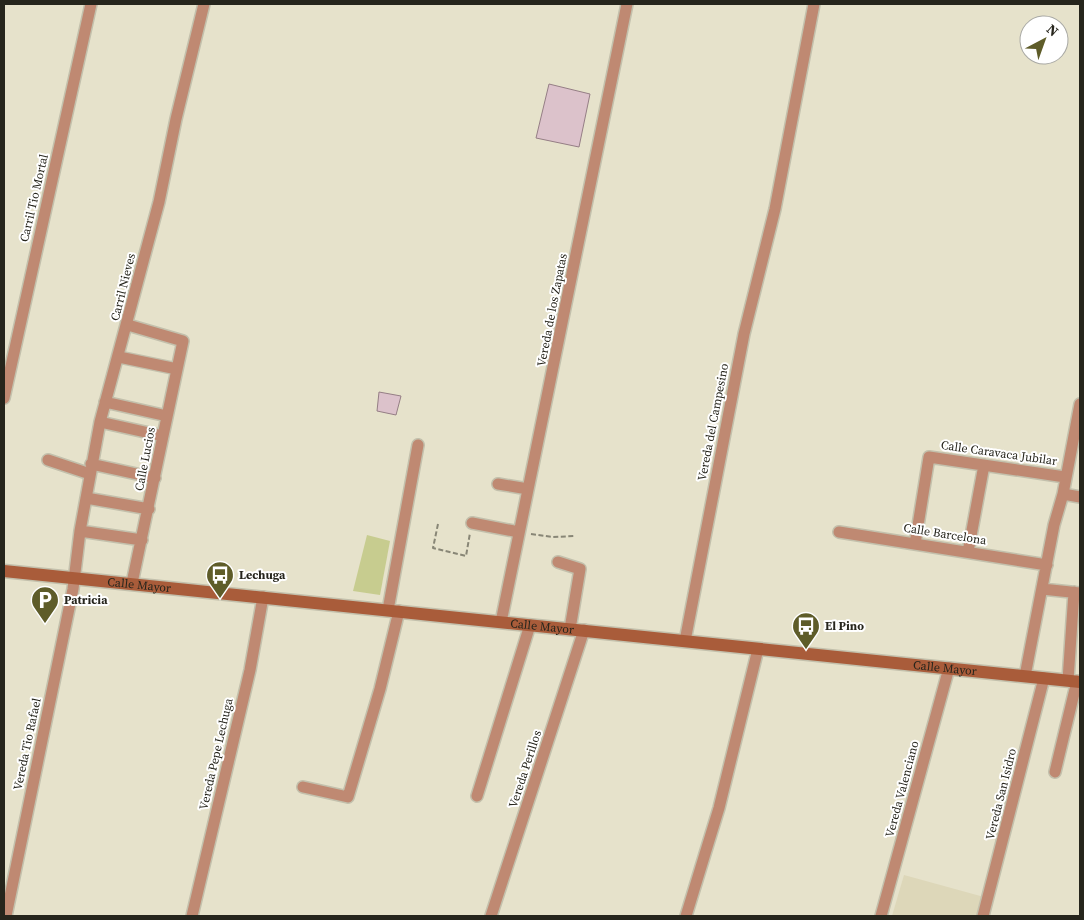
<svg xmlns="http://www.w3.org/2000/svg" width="1084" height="920" viewBox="0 0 1084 920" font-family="'Source Serif 4',serif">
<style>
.built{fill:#ddd7b9}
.green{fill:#c7cc8f}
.building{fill:#dcc2cb;stroke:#957e85}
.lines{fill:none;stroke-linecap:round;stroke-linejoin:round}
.street-casing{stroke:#c3c0ac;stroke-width:14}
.secondary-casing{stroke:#c3c0ac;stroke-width:15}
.path{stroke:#888676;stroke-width:2;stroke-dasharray:5 2.5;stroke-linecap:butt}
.street{stroke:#bf8972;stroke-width:11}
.secondary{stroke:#a95c3a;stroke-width:12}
.labels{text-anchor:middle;stroke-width:4;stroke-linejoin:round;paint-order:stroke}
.street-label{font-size:12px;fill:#26251c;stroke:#fff}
.poi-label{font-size:12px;font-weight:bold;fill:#26251c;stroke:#fff;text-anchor:start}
</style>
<rect width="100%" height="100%" fill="#e6e2cb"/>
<!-- built -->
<path class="built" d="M 904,875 L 984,897 L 978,916 L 892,916 Z"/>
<!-- green -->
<path class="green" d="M 367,535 L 390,541 L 380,595 L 353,591 Z"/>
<!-- building -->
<path class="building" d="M 549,84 L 590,94 L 579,147 L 536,138 Z
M 379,392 L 401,396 L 396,415 L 377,411 Z"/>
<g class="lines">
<!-- street casing -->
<g class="street-casing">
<path id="street" d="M 128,325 L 183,341 L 132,583
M 119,357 L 177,369
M 4,398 L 91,4
M 105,402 L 167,416
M 100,422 L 163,436
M 48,460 L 90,474
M 91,464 L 155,478
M 498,484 L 528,489
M 1063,494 L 1080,404
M 86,498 L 149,509
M 472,523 L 519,532
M 80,531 L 142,540
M 839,532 L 1047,565
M 915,544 L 929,457 L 1065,477
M 968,552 L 984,465
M 558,562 L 580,569 L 570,629
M 1042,589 L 1080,593
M 388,610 L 418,445
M 501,622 L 627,4
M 685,641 L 744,334 L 775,209 L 814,4
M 1025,676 L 1054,525 L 1063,494 L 1080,497
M 1068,680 L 1074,592
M 1055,772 L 1077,681
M 303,787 L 348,797 L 380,689 L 399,611
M 477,796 L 530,625
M 6,916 L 73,589 L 80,531 L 100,422 L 159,202 L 176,119 L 204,4
M 192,916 L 250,670 L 263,597
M 491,916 L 584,630
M 686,916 L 719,808 L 758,649
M 881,916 L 949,668
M 983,916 L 1044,678"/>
</g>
<!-- secondary casing -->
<g class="secondary-casing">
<g id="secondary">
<path id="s1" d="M 4,571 L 1080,682"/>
</g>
</g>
<!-- path -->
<path class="path" d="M 438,524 L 433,548 L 466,556 L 470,533
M 531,534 L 553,537 L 575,536"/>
<!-- street -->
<use href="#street" class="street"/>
<!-- secondary -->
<use href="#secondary" class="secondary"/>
</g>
<!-- icons -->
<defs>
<g id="bus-pin" transform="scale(1.4375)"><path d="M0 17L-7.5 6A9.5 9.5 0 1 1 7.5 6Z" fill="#5e5c29" stroke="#fff"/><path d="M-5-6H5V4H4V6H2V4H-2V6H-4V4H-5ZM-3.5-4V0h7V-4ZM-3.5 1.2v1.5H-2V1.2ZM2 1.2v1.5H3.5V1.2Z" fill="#fff"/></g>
<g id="parking-pin" transform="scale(1.4375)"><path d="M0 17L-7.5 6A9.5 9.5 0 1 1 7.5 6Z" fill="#5e5c29" stroke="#fff"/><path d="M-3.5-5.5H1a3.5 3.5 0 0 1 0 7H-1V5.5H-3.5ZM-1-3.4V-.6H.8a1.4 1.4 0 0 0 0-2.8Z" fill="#fff"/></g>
</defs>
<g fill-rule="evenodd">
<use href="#bus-pin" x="220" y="575"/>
<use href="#parking-pin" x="45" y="600"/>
<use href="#bus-pin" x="806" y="626"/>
</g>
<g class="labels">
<!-- street labels -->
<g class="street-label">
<text transform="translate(34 198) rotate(-77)" y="4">Carril Tio Mortal</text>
<text transform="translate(123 287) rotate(-76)" y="4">Carril Nieves</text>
<text transform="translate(552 310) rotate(-79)" y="4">Vereda de los Zapatas</text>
<text transform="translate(713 422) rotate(-79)" y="4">Vereda del Campesino</text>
<text transform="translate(999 453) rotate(8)" y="4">Calle Caravaca Jubilar</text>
<text transform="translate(145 459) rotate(-79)" y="4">Calle Lucios</text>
<text transform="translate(945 534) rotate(9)" y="4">Calle Barcelona</text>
<text dy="4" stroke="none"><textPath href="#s1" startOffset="136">Calle Mayor</textPath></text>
<text dy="4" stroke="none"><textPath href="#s1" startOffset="541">Calle Mayor</textPath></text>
<text dy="4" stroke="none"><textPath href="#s1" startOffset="946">Calle Mayor</textPath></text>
<text transform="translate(27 744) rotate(-78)" y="4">Vereda Tio Rafael</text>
<text transform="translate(216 754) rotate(-77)" y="4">Vereda Pepe Lechuga</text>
<text transform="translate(525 769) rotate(-72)" y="4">Vereda Perillos</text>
<text transform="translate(902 789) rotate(-75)" y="4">Vereda Valenciano</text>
<text transform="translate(1001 794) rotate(-76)" y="4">Vereda San Isidro</text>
</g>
<!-- poi labels -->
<g class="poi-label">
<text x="239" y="579">Lechuga</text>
<text x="64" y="604">Patricia</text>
<text x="825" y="630">El Pino</text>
</g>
</g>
<!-- border -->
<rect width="1084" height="920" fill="none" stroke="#26251c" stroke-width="10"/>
<!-- north arrow -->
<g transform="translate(1044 40) rotate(41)"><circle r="24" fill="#ffffff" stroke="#a8a8a4"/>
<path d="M0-4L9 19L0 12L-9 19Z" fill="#5e5c29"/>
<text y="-8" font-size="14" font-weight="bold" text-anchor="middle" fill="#26251c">N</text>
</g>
</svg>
